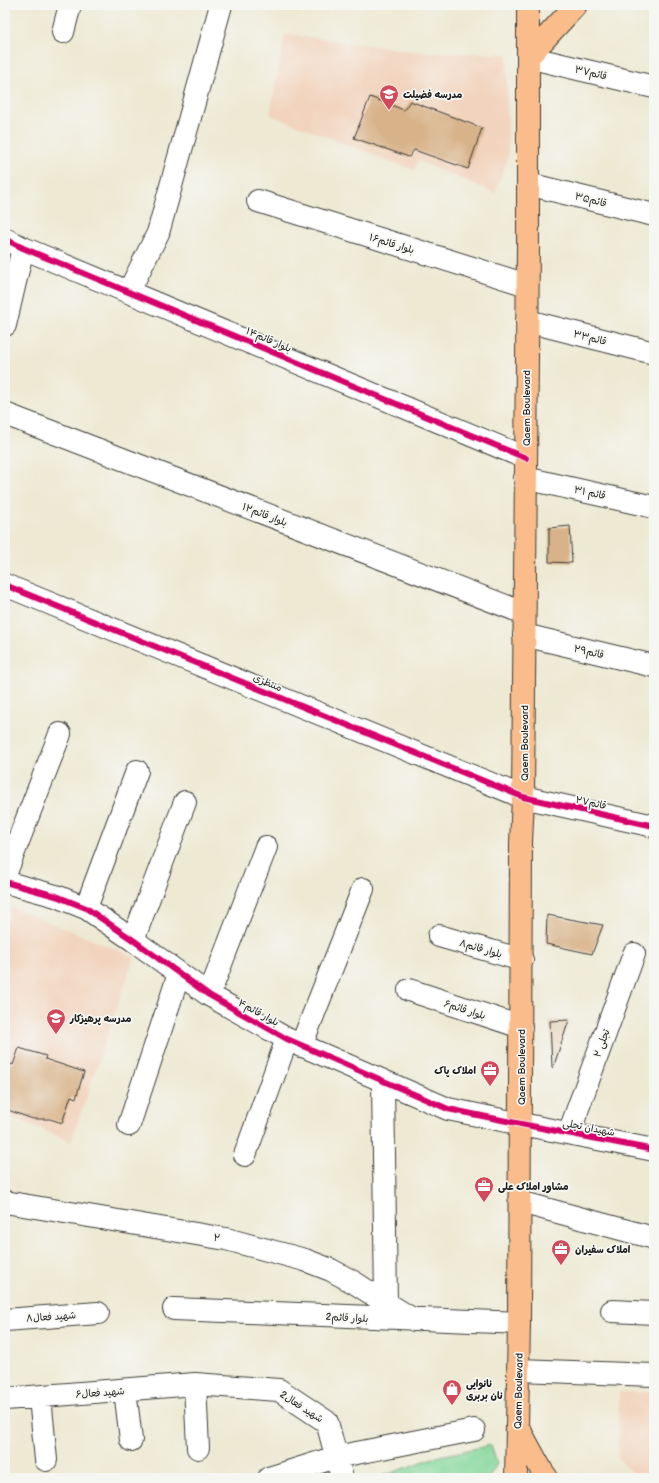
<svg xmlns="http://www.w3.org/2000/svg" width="659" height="1483" viewBox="0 0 659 1483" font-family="'Balsamiq Sans','Playpen Sans Arabic',sans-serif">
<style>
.built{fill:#f2d4be}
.green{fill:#83d799;stroke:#507a5a}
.building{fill:#d8b289}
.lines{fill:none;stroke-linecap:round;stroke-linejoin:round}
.minor-casing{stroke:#3b3b37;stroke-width:24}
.major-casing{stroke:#3b3b37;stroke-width:24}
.minor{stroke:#fff;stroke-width:22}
.major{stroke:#f9bc8a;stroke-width:22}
.cycleway-casing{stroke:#f6f6f2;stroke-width:8}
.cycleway{stroke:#d6006c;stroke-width:6}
.labels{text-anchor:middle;stroke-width:3.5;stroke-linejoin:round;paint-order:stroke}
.street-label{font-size:10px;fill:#1c1c1c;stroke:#f6f6f2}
.poi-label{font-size:10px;font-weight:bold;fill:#1c1c1c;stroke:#f6f6f2;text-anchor:start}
</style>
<rect width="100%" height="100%" fill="#f6f6f2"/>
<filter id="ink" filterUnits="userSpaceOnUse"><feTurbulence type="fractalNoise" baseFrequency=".025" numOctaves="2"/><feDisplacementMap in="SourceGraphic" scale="8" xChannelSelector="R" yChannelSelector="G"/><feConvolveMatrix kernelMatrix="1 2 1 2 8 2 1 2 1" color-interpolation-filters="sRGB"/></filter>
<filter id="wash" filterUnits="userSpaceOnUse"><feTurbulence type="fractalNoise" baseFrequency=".012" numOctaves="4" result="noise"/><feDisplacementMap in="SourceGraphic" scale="16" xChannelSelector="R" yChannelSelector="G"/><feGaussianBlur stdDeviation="0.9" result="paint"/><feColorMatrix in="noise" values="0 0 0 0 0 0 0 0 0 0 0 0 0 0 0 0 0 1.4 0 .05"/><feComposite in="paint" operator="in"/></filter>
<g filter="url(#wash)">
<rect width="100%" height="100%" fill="#ede9d3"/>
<!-- built -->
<path class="built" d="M 285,34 L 421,52 L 507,54 L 508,157 L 495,193 L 418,161 L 414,170 L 270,115 Z
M 12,907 L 134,957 L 71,1142 L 5,1114 L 5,927 Z
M 619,1392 L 654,1392 L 654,1478 L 636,1478 L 618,1458 Z"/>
<!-- green -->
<path class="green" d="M 491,1445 L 497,1464 L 488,1478 L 377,1478 L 436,1457 Z"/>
<g id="blocks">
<!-- building -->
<path class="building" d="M 370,97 L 404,110 L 410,101 L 482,128 L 468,169 L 414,150 L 409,157 L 354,138 Z
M 570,526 L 572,563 L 549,562 L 549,528 Z
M 547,915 L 603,925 L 592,954 L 546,944 Z
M 569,1020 L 553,1068 L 552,1067 L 550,1021 Z
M 19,1048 L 46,1056 L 45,1059 L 84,1072 L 76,1098 L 71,1096 L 62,1123 L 50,1119 L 33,1119 L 5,1109 L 5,1062 L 13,1065 Z"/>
</g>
</g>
<g filter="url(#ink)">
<use href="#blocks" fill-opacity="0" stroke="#3b3b37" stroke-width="1"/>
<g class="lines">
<!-- minor casing -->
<g class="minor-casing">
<path id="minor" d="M 63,32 L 70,5
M 528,57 L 654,87
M 528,184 L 654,215
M 258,201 L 527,285
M 5,239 L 23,248 L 526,458
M 129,291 L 158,233 L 221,5
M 527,321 L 654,353
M 5,325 L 23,248
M 5,414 L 524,613
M 525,478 L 654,507
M 5,585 L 523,797 L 654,826
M 524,635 L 654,666
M 5,875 L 60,734
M 5,882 L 56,896 L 86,908 L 133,940 L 209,995 L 287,1039 L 448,1109 L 521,1124 L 654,1150
M 86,908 L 137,771
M 439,936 L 522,960
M 133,940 L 185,802
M 409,990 L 521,1027
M 209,995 L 266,847
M 301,1046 L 363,889
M 383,1081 L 386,1303
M 129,1125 L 179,974
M 569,1133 L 634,954
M 245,1155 L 287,1039
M 5,1202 L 226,1239 L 305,1260 L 331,1270 L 355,1283 L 386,1303 L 414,1320
M 520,1202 L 654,1238
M 174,1309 L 519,1323
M 612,1311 L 654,1313
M 5,1320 L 98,1313
M 519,1370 L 654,1375
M 195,1384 L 198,1448
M 125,1390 L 131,1440
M 40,1397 L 46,1460
M 5,1399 L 195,1384 L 279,1390 L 327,1422 L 342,1478
M 269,1478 L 336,1457 L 474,1430"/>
</g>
<!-- major casing -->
<g class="major-casing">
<path id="major" d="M 528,57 L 576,5
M 518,1427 L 542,1471 L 547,1478
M 516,1478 L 519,1323 L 521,843 L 523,797 L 528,247 L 528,5"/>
</g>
<!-- minor -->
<use href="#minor" class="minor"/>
<!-- major -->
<use href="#major" class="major"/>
<!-- cycleway casing -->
<g class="cycleway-casing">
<path id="cycleway" d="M 5,239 L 23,248 L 526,458
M 5,585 L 523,797 L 654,826
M 5,882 L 56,896 L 86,908 L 133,940 L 209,995 L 287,1039 L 448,1109 L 521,1124 L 654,1150"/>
</g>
<!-- cycleway -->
<use href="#cycleway" class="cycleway"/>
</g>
</g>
<!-- icons -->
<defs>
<g id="school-pin" transform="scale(1)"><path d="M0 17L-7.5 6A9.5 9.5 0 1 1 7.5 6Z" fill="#d1495b" stroke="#f6f6f2"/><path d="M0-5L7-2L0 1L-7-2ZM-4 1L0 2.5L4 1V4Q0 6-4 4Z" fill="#fff"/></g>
<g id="office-pin" transform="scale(1)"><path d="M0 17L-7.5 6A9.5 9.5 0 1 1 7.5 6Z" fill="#d1495b" stroke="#f6f6f2"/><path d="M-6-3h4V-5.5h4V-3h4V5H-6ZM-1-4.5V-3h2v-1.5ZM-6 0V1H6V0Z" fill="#fff"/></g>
<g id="shop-pin" transform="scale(1)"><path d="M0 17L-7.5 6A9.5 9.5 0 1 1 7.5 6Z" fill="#d1495b" stroke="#f6f6f2"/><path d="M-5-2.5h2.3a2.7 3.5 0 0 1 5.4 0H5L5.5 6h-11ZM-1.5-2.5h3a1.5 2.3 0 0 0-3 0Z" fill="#fff"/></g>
</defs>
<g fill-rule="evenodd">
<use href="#school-pin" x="389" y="94"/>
<use href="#school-pin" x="56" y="1018"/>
<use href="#office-pin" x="490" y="1070"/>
<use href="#office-pin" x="484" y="1186"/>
<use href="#office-pin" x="561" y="1249"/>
<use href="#shop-pin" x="452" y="1389"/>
</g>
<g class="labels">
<!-- street labels -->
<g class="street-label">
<text transform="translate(591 72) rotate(13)" y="4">قائم۳۷</text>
<text transform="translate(591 199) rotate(14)" y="4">قائم۳۵</text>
<text transform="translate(392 243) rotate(17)" y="4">بلوار قائم۱۶</text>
<text transform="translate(590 337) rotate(14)" y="4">قائم۳۳</text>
<text transform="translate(269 339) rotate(23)" y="4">بلوار قائم۱۴</text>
<text transform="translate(526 408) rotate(-90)" y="4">Qaem Boulevard</text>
<text transform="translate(590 492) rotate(12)" y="4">قائم ۳۱</text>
<text transform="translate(265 514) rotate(21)" y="4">بلوار قائم۱۲</text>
<text transform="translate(589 651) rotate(13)" y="4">قائم۲۹</text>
<text transform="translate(268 682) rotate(22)" y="4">منتظزی</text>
<text transform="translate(524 743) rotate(-90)" y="4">Qaem Boulevard</text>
<text transform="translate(591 802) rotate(12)" y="4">قائم۲۷</text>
<text transform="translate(481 948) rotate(16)" y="4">بلوار قائم۸</text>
<text transform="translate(465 1009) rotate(18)" y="4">بلوار قائم۶</text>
<text transform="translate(259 1012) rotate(29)" y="4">بلوار قائم۴</text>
<text transform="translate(601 1043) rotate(-70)" y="4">۲ تجلی</text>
<text transform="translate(521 1067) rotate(-90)" y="4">Qaem Boulevard</text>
<text transform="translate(589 1127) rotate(11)" y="4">شهیدان تجلی</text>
<text transform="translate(217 1237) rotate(9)" y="4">۲</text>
<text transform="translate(51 1316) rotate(-4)" y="4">شهید فعال۸</text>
<text transform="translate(347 1317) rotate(3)" y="4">2بلوار قائم</text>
<text transform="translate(518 1391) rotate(-89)" y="4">Qaem Boulevard</text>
<text transform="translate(100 1392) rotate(-4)" y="4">شهید فعال۶</text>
<text transform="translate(302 1406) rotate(33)" y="4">شهید فعال2</text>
</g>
<!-- poi labels -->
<g class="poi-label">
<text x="403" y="98">مدرسه فضیلت</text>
<text x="70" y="1022">مدرسه پرهیزکار</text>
<text x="476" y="1074" text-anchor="end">املاک پاک</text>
<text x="498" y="1190">مشاور املاک علی</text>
<text x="575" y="1253">املاک سفیران</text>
<text x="466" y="1387">نانوایی<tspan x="466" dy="12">نان بربری</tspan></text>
</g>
</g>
<!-- margin -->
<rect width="659" height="1483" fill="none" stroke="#f6f6f2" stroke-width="20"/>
</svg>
